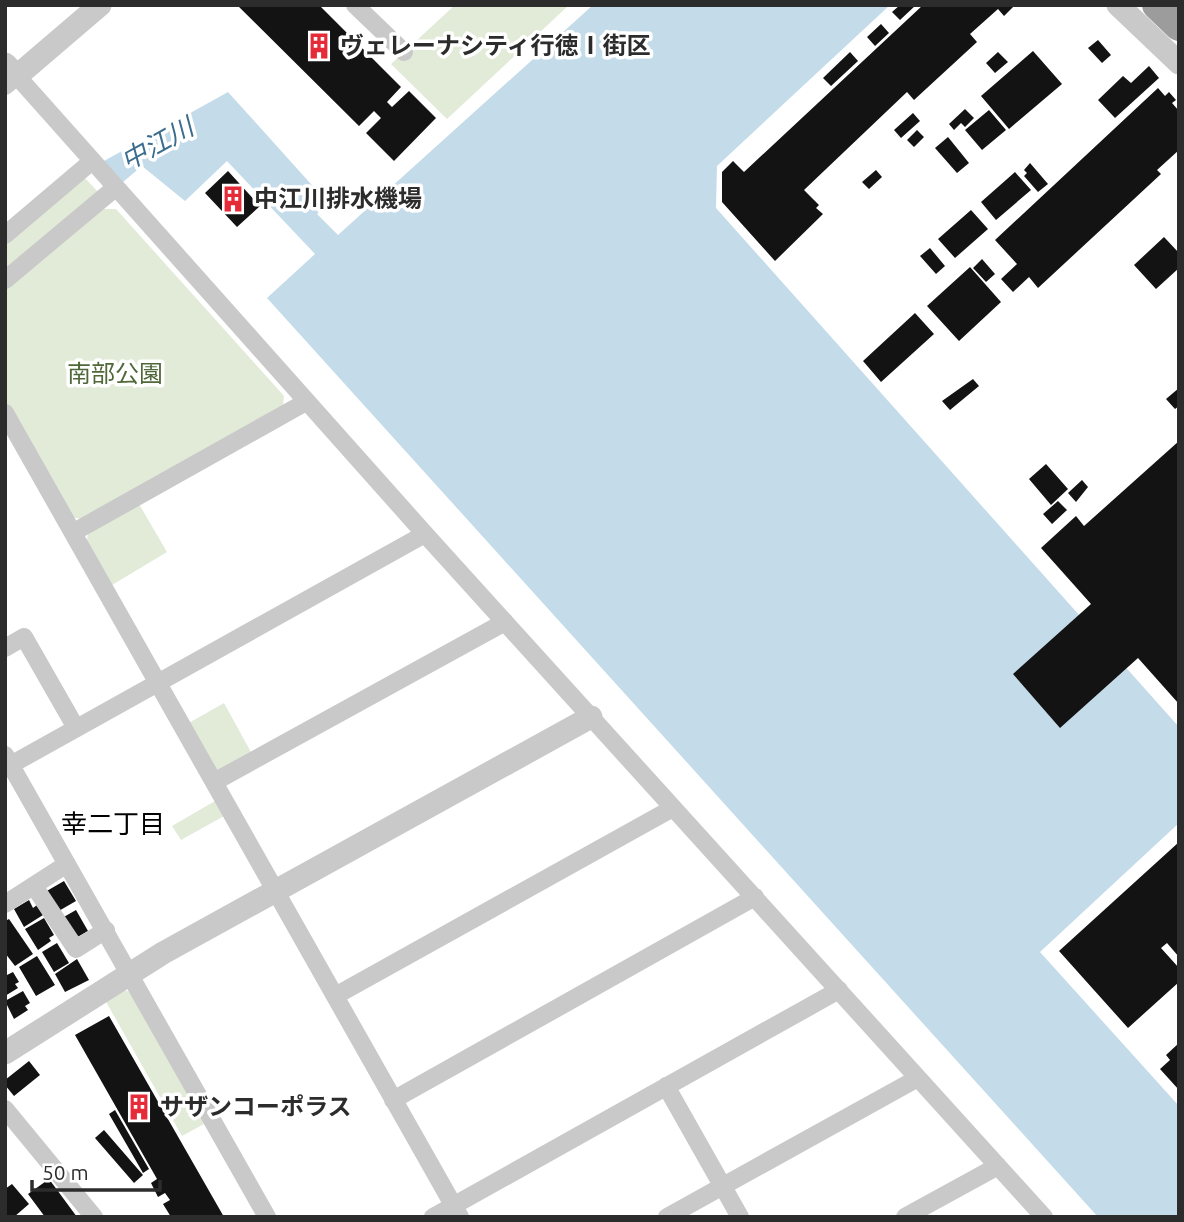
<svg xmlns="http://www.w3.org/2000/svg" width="1184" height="1222" viewBox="0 0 1184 1222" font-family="Ubuntu,'Noto Sans JP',sans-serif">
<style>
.green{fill:#e2ead8}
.water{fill:#c4dbea}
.building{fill:#131313}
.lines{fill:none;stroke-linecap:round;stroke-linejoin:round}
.minor{stroke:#c9c9c9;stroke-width:18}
.tertiary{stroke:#c9c9c9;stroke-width:23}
.trunk{stroke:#9c9c9c;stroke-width:30}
.labels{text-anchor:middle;stroke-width:7;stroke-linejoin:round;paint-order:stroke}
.poi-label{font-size:24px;font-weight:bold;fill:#2c2c2c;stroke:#fff;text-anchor:start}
.park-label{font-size:24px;fill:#4f6739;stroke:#fff}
.water-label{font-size:26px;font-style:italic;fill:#3a6d8d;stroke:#fff}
.neighbourhood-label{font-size:26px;fill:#000;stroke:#fff}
</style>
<rect width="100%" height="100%" fill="#fff"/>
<!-- green -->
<path class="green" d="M 455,5 L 569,5 L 447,119 L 391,64 Z
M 83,176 L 101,195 L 5,275 L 5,242 Z
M 99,209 L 116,209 L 284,396 L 283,405 L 81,519 L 71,517 L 5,401 L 5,287 Z
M 139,504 L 167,552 L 112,585 L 87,541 L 88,532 Z
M 224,703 L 252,754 L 220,772 L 212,769 L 187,724 Z
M 215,801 L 224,816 L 181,840 L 172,826 Z
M 121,989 L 130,992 L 204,1124 L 182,1136 L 105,1000 Z"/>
<!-- water -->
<path class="water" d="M 593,5 L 890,5 L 717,166 L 716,208 L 1179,727 L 1179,823 L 1040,952 L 1179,1106 L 1179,1217 L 1098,1217 L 267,298 L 315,254 L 227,161 L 185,201 L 142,166 L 123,182 L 104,161 L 228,92 L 328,203 L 317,214 L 338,235 Z"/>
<!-- building -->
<path class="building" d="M 237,5 L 319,5 L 401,87 L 387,102 L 392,107 L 409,91 L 436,118 L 394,161 L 366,133 L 381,118 L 374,111 L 359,126 Z
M 900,5 L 916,5 L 900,20 L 892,12 Z
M 923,5 L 1015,5 L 1004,16 L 998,9 L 970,34 L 977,42 L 914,100 L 907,92 L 804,190 L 819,205 L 816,208 L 823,214 L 775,261 L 722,202 L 722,172 L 733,161 L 744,172 Z
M 881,24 L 889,33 L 875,46 L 867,37 Z
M 1098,40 L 1111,55 L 1102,63 L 1088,48 Z
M 1033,51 L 1062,84 L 1009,129 L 981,96 Z
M 850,52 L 858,61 L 831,86 L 823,78 Z
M 998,52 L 1008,62 L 995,73 L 986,63 Z
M 1149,66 L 1159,78 L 1115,118 L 1098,100 L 1123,76 L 1131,83 Z
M 1158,88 L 1165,96 L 1169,92 L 1176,100 L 1172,103 L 1179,111 L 1179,150 L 1157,170 L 1161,174 L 1038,288 L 1029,277 L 1013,292 L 1001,279 L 1017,264 L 995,240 Z
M 965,109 L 974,118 L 965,127 L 961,123 L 954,130 L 949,124 Z
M 989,110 L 1006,130 L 982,150 L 965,130 Z
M 913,113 L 920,121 L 901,138 L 894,130 Z
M 917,130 L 924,137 L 914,147 L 907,140 Z
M 948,137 L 969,163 L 957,173 L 935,148 Z
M 1030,163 L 1048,184 L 1038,192 L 1024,176 L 1027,173 L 1024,170 Z
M 876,170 L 882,177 L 869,189 L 862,182 Z
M 228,171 L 260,206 L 237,227 L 205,193 Z
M 1015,172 L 1031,190 L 996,220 L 981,202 Z
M 971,210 L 988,229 L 955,258 L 938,239 Z
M 1164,237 L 1179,253 L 1179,268 L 1156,289 L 1134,265 Z
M 930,248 L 945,266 L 936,274 L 920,256 Z
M 982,259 L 995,274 L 986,282 L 973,268 Z
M 970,267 L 1001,302 L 959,341 L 927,306 Z
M 915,313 L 934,334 L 881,382 L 863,361 Z
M 973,379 L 979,386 L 950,410 L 942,401 Z
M 1179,388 L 1179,406 L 1175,409 L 1166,399 Z
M 1179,441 L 1179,704 L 1138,658 L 1060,728 L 1013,674 L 1091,604 L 1041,548 L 1076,516 L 1084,526 Z
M 1046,464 L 1068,489 L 1051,505 L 1029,479 Z
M 1082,480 L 1088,487 L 1076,502 L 1068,493 Z
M 1058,501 L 1067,510 L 1052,524 L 1043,514 Z
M 1179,842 L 1179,957 L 1167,943 L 1161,948 L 1179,968 L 1179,982 L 1128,1028 L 1059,951 Z
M 64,881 L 76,901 L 57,912 L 45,892 Z
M 29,900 L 33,908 L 37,905 L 43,915 L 24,927 L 14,909 Z
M 76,910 L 88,931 L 74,939 L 62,918 Z
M 44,918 L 54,935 L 49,938 L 51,941 L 38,950 L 25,929 Z
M 9,919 L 33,954 L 15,966 L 5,953 L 5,921 Z
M 57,943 L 69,963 L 54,972 L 42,952 Z
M 37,956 L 55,985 L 36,996 L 19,967 Z
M 77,959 L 89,980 L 65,992 L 55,974 Z
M 13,972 L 19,982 L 15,984 L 18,988 L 5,996 L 5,976 Z
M 23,991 L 30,1003 L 25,1006 L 28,1010 L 14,1019 L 5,1001 Z
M 109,1016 L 224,1217 L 171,1217 L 163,1204 L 170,1200 L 165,1193 L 158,1197 L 151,1183 L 157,1179 L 75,1035 Z
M 1179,1043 L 1179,1090 L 1160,1069 L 1170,1060 L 1166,1055 Z
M 29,1061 L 40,1075 L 14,1096 L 5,1085 L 5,1080 Z
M 115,1110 L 149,1169 L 143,1173 L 109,1114 Z
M 104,1130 L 143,1175 L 134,1183 L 95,1138 Z
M 49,1179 L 77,1217 L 45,1217 L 28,1194 Z
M 12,1184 L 29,1204 L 14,1217 L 5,1217 L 5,1189 Z"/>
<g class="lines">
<!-- minor -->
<path class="minor" d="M 355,5 L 404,52
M 5,86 L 17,76 L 425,534 L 1044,1217
M 5,235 L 91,162
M 5,280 L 115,188
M 5,413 L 460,1217
M 74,532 L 306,402
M 5,648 L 24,637 L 76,728
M 5,755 L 267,1217
M 5,768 L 425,534
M 214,782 L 505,622
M 34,886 L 76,949 L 106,930
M 5,904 L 67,864
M 335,996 L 673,808
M 666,1086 L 740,1217
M 393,1100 L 755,897
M 5,1109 L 94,1217
M 433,1217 L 839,990
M 667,1217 L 918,1078
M 905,1217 L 998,1166"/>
<!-- tertiary -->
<path class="tertiary" d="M 1118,5 L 1179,63
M 5,64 L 17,76 L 100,5
M 5,1053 L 163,953 L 591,717"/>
<!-- trunk -->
<path class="trunk" d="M 1157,5 L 1179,26"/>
</g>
<!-- icons -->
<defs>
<g id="building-bare" transform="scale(2.1)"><path d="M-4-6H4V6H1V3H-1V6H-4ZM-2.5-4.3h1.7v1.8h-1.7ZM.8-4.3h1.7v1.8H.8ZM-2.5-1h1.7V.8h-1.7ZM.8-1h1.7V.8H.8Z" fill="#e62b38" stroke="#fff" stroke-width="2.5" paint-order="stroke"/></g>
</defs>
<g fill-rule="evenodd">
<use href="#building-bare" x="319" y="46"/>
<use href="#building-bare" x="233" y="199"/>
<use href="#building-bare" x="139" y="1107"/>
</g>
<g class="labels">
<!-- poi labels -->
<g class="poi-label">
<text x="340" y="54">ヴェレーナシティ行徳Ⅰ街区</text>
<text x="254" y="207">中江川排水機場</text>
<text x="160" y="1115">サザンコーポラス</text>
</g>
<!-- park labels -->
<g class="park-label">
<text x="115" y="382">南部公園</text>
</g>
<!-- water labels -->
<g class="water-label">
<text transform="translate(157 144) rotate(-29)" y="9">中江川</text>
</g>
<!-- neighbourhood labels -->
<g class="neighbourhood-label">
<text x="113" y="833">幸二丁目</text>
</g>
</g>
<!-- border -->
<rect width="1184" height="1222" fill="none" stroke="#2c2c2c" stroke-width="14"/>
<!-- scale -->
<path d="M32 1180v10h128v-10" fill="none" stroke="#2c2c2c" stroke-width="3.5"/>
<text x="42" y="1180" font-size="21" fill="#2c2c2c" stroke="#ffffff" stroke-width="5" paint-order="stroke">50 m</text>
</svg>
